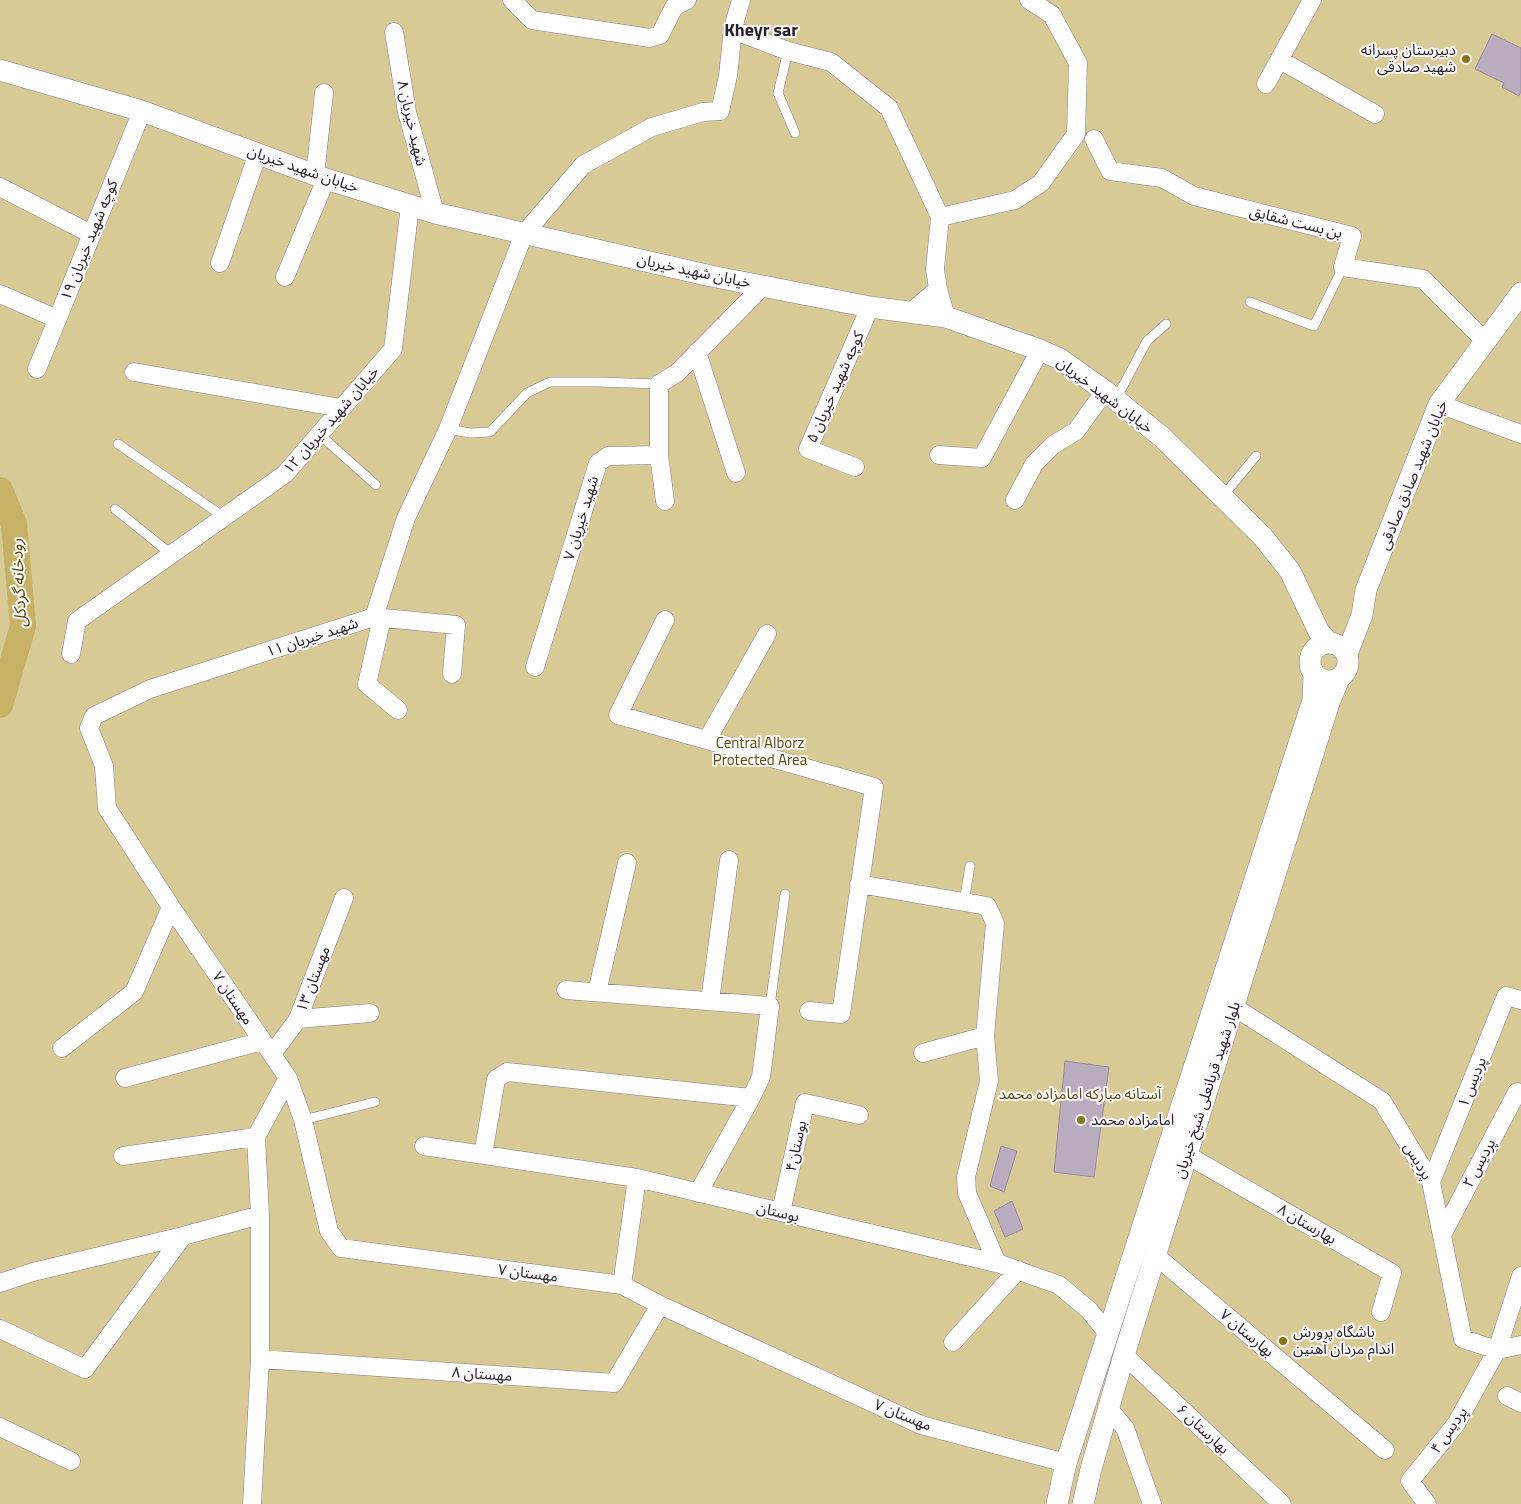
<svg xmlns="http://www.w3.org/2000/svg" width="1521" height="1504" viewBox="0 0 1521 1504" font-family="'Titillium Web','Noto Sans Arabic',sans-serif">
<style>
.green{fill:#d8ca95}
.lines{fill:none;stroke-linecap:round;stroke-linejoin:round}
.river{stroke:#c6b264;stroke-width:26}
.building{fill:#b9acbf;stroke:#9a8d9f}
.service-casing{stroke:#877b8d;stroke-width:10}
.minor-casing{stroke:#877b8d;stroke-width:19}
.tertiary-casing{stroke:#877b8d;stroke-width:22}
.service{stroke:#fff;stroke-width:9}
.minor{stroke:#fff;stroke-width:18}
.tertiary{stroke:#fff;stroke-width:21}
.poi-dot{fill:#897416;stroke:#fdfafe;stroke-width:2}
.labels{text-anchor:middle;stroke-width:4;stroke-linejoin:round;paint-order:stroke}
.poi-label{font-size:15px;fill:#272229;stroke:#fdfafe;text-anchor:start}
.street-label{font-size:15px;fill:#272229;stroke:#fdfafe}
.park-label{font-size:15px;fill:#5a4c0e;stroke:#fdfafe}
.water-label{font-size:16px;font-style:italic;fill:#524402;stroke:#fdfafe}
.quarter-label{font-size:18px;font-weight:bold;fill:#272229;stroke:#fdfafe}
</style>
<rect width="100%" height="100%" fill="#f6e9fc"/>
<!-- green -->
<path class="green" d="M 0,0 L 1521,0 L 1521,1504 L 0,1504 Z"/>
<g class="lines">
<!-- river -->
<path class="river" d="M 0,490 L 14,524 L 23,626 L 0,705"/>
</g>
<!-- building -->
<path class="building" d="M 1492,34 L 1521,48 L 1521,91 L 1519,96 L 1502,87 L 1504,83 L 1475,69 Z
M 1065,1061 L 1109,1067 L 1094,1177 L 1054,1172 Z
M 1001,1146 L 1017,1151 L 1004,1192 L 990,1186 Z
M 1012,1201 L 1023,1229 L 1005,1237 L 994,1211 Z"/>
<g class="lines">
<!-- service casing -->
<g class="service-casing">
<path id="service" d="M 788,51 L 778,93 L 795,133
M 1250,302 L 1314,326 L 1343,267
M 1116,399 L 1147,341 L 1166,324
M 448,429 L 470,433 L 490,432 L 527,393 L 550,382 L 597,382 L 659,384
M 319,434 L 376,485
M 118,444 L 224,517
M 1223,496 L 1256,456
M 115,509 L 171,554
M 964,902 L 970,866
M 770,1006 L 785,894
M 303,1120 L 375,1102"/>
</g>
<!-- minor casing -->
<g class="minor-casing">
<path id="minor" d="M 512,0 L 532,20 L 650,38 L 660,35 L 674,7 L 687,0
M 741,0 L 733,28 L 728,76 L 720,111 L 703,112 L 652,127 L 583,165 L 524,234 L 448,429 L 406,518 L 374,617 L 150,689 L 94,716 L 89,728 L 104,766 L 107,808 L 171,907 L 288,1078 L 303,1120 L 329,1231 L 341,1248 L 622,1285 L 660,1305 L 921,1425 L 1066,1463
M 733,30 L 788,51 L 831,62 L 889,108 L 940,217 L 935,269 L 938,289 L 946,317
M 394,32 L 407,112 L 435,213
M 1280,60 L 1375,114
M 1266,84 L 1312,0
M 1094,139 L 1110,171 L 1162,178 L 1194,196 L 1352,236 L 1343,267 L 1423,279 L 1486,342
M 315,175 L 324,93
M 0,187 L 91,234
M 940,217 L 1015,200 L 1041,183 L 1076,134 L 1078,63 L 1052,15 L 1029,0
M 220,263 L 258,153
M 285,277 L 326,179
M 0,294 L 57,319
M 911,312 L 938,289
M 697,352 L 736,473
M 37,369 L 142,111
M 134,372 L 341,408
M 1439,404 L 1521,434
M 659,455 L 665,501
M 939,455 L 982,458 L 1040,350
M 855,467 L 808,449 L 870,307
M 1015,500 L 1034,464 L 1053,445 L 1076,431 L 1105,391
M 374,617 L 456,625 L 452,674
M 382,618 L 367,684 L 398,710
M 665,620 L 618,715 L 874,787 L 841,1014 L 809,1011
M 71,654 L 77,621 L 285,474 L 393,349 L 410,205
M 535,667 L 598,463 L 608,456 L 659,455 L 659,384 L 677,373 L 764,285
M 707,740 L 767,634
M 859,884 L 987,906 L 995,923 L 985,1036 L 989,1081 L 966,1177 L 967,1193 L 997,1263
M 566,990 L 770,1006 L 761,1077 L 751,1098 L 698,1193
M 597,992 L 627,863
M 710,1001 L 729,860
M 1234,1007 L 1382,1101 L 1431,1182 L 1463,1339 L 1497,1350 L 1521,1345
M 298,1019 L 370,1013
M 62,1048 L 134,992 L 171,907
M 923,1053 L 985,1036
M 272,1054 L 298,1019 L 344,898
M 125,1078 L 262,1041
M 424,1146 L 637,1178 L 1000,1264 L 1059,1285 L 1089,1310 L 1108,1334
M 483,1155 L 496,1079 L 507,1072 L 751,1098
M 1187,1155 L 1392,1273 L 1381,1312
M 123,1156 L 256,1137
M 1431,1182 L 1506,996 L 1521,1000
M 781,1212 L 805,1103 L 859,1115
M 1442,1235 L 1517,1092
M 1155,1255 L 1385,1450
M 0,1283 L 33,1272 L 183,1236 L 260,1215
M 622,1285 L 637,1178
M 0,1329 L 85,1369 L 183,1236
M 953,1342 L 1018,1270
M 1124,1355 L 1282,1504
M 260,1359 L 614,1383 L 660,1305
M 1507,1396 L 1521,1403
M 1108,1408 L 1125,1428 L 1152,1504
M 0,1427 L 71,1461
M 252,1504 L 260,1359 L 260,1215 L 256,1137 L 288,1078
M 1427,1504 L 1410,1481 L 1456,1424 L 1497,1350 L 1521,1276"/>
</g>
<!-- tertiary casing -->
<g class="tertiary-casing">
<path id="tertiary" d="M 0,70 L 142,111 L 326,179 L 435,213 L 711,276 L 870,307 L 946,317 L 1040,350 L 1060,359 L 1105,391 L 1162,437 L 1263,537 L 1290,571 L 1319,632 L 1329,643
M1310 662a19 19 0 1 1 38 0a19 19 0 1 1-38 0Z
M 1347,654 L 1362,615 L 1366,590 L 1439,404 L 1521,293
M 1057,1504 L 1066,1463 L 1313,700 L 1314,675
M 1083,1504 L 1091,1469 L 1124,1355 L 1329,703 L 1339,679"/>
</g>
<!-- service -->
<use href="#service" class="service"/>
<!-- minor -->
<use href="#minor" class="minor"/>
<!-- tertiary -->
<use href="#tertiary" class="tertiary"/>
</g>
<!-- markers -->
<g class="poi-dot">
<circle cx="1466" cy="59" r="5"/>
<circle cx="1081" cy="1120" r="5"/>
<circle cx="1283" cy="1341" r="5"/>
</g>
<g class="labels">
<!-- poi labels -->
<g class="poi-label">
<text x="1456" y="55" text-anchor="end">دبیرستان پسرانه<tspan x="1456" dy="17">شهید صادقی</tspan></text>
<text x="1091" y="1125">امامزاده محمد</text>
<text x="1293" y="1337">باشگاه پرورش<tspan x="1293" dy="17">اندام مردان آهنین</tspan></text>
</g>
<!-- street labels -->
<g class="street-label">
<text transform="translate(412 123) rotate(77)" y="5">شهید خیریان ۸</text>
<text transform="translate(303 169) rotate(19)" y="5">خیابان شهید خیریان</text>
<text transform="translate(1296 222) rotate(14)" y="5">بن بست شقایق</text>
<text transform="translate(89 240) rotate(-68)" y="5">کوچه شهید خیریان ۱۹</text>
<text transform="translate(694 271) rotate(12)" y="5">خیابان شهید خیریان</text>
<text transform="translate(835 387) rotate(-66)" y="5">کوچه شهید خیریان ۵</text>
<text transform="translate(1105 395) rotate(37)" y="5">خیابان شهید خیریان</text>
<text transform="translate(331 420) rotate(-49)" y="5">خیابان شهید خیریان ۱۲</text>
<text transform="translate(1413 475) rotate(-68)" y="5">خیابان شهید صادق صادقی</text>
<text transform="translate(581 518) rotate(-73)" y="5">شهید خیریان ۷</text>
<text transform="translate(312 637) rotate(-18)" y="5">شهید خیریان ۱۱</text>
<text transform="translate(313 979) rotate(-69)" y="5">مهستان ۱۳</text>
<text transform="translate(233 998) rotate(56)" y="5">مهستان ۷</text>
<text transform="translate(1472 1082) rotate(-68)" y="5">پردیس ۱</text>
<text transform="translate(1207 1090) rotate(-72)" y="5">بلوار شهید قربانعلی شیخ خیریان</text>
<text transform="translate(796 1146) rotate(-78)" y="5">بوستان۴</text>
<text transform="translate(1418 1161) rotate(59)" y="5">پردیس</text>
<text transform="translate(1479 1163) rotate(-62)" y="5">پردیس ۲</text>
<text transform="translate(778 1212) rotate(13)" y="5">بوستان</text>
<text transform="translate(1307 1224) rotate(30)" y="5">بهارستان ۸</text>
<text transform="translate(528 1273) rotate(7)" y="5">مهستان ۷</text>
<text transform="translate(1247 1333) rotate(40)" y="5">بهارستان ۷</text>
<text transform="translate(482 1374) rotate(4)" y="5">مهستان ۸</text>
<text transform="translate(903 1415) rotate(22)" y="5">مهستان ۷</text>
<text transform="translate(1203 1429) rotate(43)" y="5">بهارستان ۶</text>
<text transform="translate(1449 1430) rotate(-55)" y="5">پردیس ۴</text>
</g>
<!-- park labels -->
<g class="park-label">
<text x="760" y="748">Central Alborz<tspan x="760" dy="17">Protected Area</tspan></text>
<text x="1080" y="1099">آستانه مبارکه امامزاده محمد</text>
</g>
<!-- water labels -->
<g class="water-label">
<text transform="translate(18 583) rotate(-93)" y="6">رودخانه گردکل</text>
</g>
<!-- quarter labels -->
<g class="quarter-label">
<text x="761" y="36">Kheyr sar</text>
</g>
</g>
</svg>
